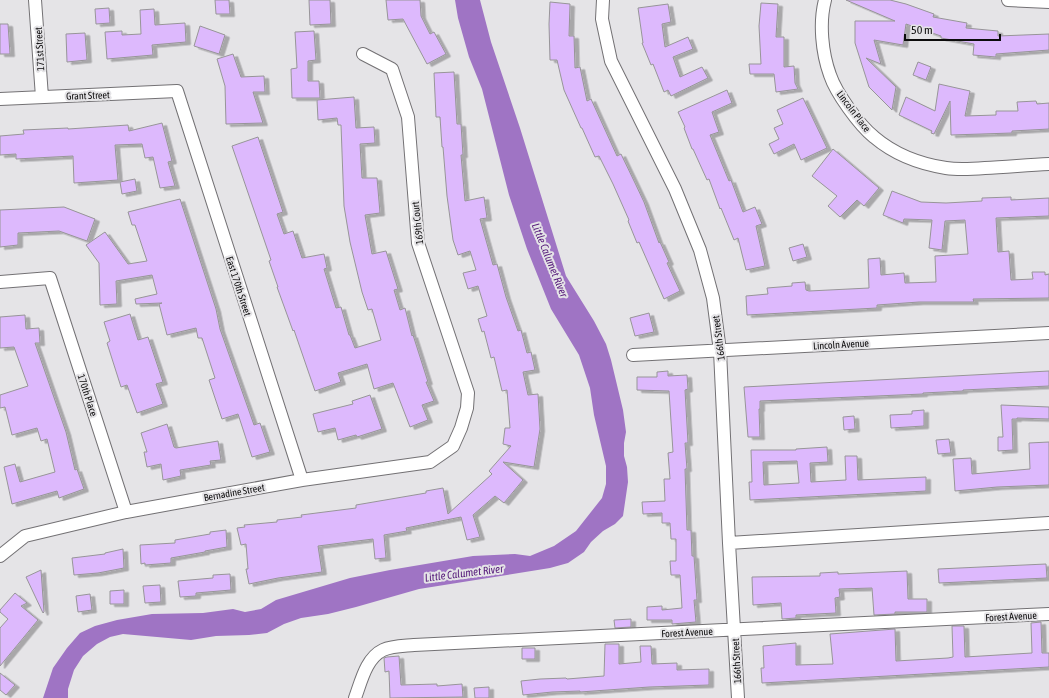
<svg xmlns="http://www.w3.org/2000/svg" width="1049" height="698" viewBox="0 0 1049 698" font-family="'Asap Condensed',sans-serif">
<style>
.water{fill:#9f74c4}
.building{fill:#ddb9fd;stroke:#979598;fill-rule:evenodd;filter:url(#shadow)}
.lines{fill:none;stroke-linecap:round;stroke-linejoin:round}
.minor-casing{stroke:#737174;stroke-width:14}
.minor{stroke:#fff;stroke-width:12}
.labels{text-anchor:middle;stroke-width:4;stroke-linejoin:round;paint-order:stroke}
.street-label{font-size:10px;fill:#0c0b0c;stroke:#e5e4e7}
.water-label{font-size:11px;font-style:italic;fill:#531778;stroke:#e5e4e7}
</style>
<defs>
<filter id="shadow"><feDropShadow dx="4.5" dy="2.5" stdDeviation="0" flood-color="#0004"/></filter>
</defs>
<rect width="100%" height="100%" fill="#e5e4e7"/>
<!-- water -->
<path class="water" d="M 455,0 L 480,0 L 491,42 L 520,128 L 566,276 L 594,321 L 606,344 L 611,360 L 623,410 L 626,432 L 624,443 L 624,456 L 627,467 L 628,482 L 623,516 L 615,524 L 603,531 L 591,542 L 584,552 L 568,563 L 550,568 L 419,589 L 356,607 L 328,614 L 301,618 L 284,624 L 267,633 L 249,635 L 216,636 L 191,640 L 123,634 L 110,637 L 97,644 L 83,656 L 74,670 L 68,689 L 68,698 L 43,698 L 53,668 L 67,648 L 80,633 L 95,626 L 117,620 L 152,614 L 203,613 L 233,609 L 245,612 L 261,609 L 276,600 L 350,578 L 390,570 L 473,556 L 515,554 L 530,556 L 554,546 L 576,531 L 602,498 L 606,484 L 606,466 L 594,415 L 590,388 L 579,355 L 551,309 L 527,249 L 509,195 L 482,89 L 469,57 L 458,18 Z"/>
<!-- building -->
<path class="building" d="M 215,0 L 229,0 L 230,14 L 216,14 Z
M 309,0 L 330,0 L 331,24 L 310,25 Z
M 386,0 L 420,0 L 421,16 L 430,34 L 434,32 L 446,54 L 427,64 L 403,19 L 388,20 Z
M 846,0 L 890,0 L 906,4 L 934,14 L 933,17 L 967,23 L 966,28 L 998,31 L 998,36 L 1049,34 L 1049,50 L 996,54 L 996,57 L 973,55 L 974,44 L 941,38 L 941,36 L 906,24 L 903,45 L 874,40 L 881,64 L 866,58 L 896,87 L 892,110 L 869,87 L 855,43 L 855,21 L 895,21 Z
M 550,2 L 570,4 L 569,36 L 574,36 L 575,68 L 580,67 L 587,101 L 591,99 L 617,156 L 621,154 L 635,183 L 644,202 L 659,243 L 660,242 L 669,262 L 667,263 L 680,291 L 664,299 L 639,242 L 637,243 L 628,221 L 629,220 L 613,184 L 599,156 L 595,157 L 582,128 L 581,128 L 564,90 L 557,60 L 550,60 L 549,24 Z
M 761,3 L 778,4 L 776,37 L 784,37 L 784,67 L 794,66 L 795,83 L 798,89 L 776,92 L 774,74 L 750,74 L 749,64 L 761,64 L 759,26 Z
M 668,4 L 671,22 L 662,24 L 665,47 L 688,37 L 693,49 L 673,57 L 680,77 L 702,67 L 708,78 L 671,96 L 668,90 L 664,92 L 653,64 L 651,65 L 642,43 L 643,43 L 638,8 Z
M 109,8 L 110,23 L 96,24 L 95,9 Z
M 154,9 L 155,25 L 185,23 L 186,42 L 152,45 L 153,55 L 107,59 L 105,32 L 122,31 L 122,35 L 141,34 L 140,10 Z
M 0,24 L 8,24 L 10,54 L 0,54 Z
M 200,26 L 225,35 L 219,54 L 194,46 Z
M 314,31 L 316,60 L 308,61 L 308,81 L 319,81 L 320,98 L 292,98 L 291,69 L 297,68 L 295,32 Z
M 85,33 L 87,60 L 67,62 L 66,34 Z
M 233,54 L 241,77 L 264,76 L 265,92 L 253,92 L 263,123 L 226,124 L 225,86 L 217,59 Z
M 918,62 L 931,67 L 926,80 L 913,75 Z
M 454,72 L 457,124 L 461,124 L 463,155 L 461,155 L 465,201 L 484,197 L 487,218 L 480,219 L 493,265 L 497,264 L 506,297 L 518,331 L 521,330 L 527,353 L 531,352 L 535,370 L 523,372 L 528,395 L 538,394 L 540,429 L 534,467 L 503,462 L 523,480 L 504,503 L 495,496 L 473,515 L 480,537 L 467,540 L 461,517 L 406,528 L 407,531 L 384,535 L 386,558 L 375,559 L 373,539 L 318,546 L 322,572 L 278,578 L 249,584 L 246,569 L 248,569 L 246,544 L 241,545 L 237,528 L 245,527 L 244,525 L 277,522 L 277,520 L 302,517 L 301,515 L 356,508 L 356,505 L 426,493 L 426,491 L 443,488 L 448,514 L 492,474 L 489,471 L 511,446 L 503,444 L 505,428 L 510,428 L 507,390 L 502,391 L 494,357 L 491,358 L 484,331 L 482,332 L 478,319 L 487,316 L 478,286 L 468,289 L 463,273 L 476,270 L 470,251 L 458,255 L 453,240 L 447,196 L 443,147 L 442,147 L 440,117 L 436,117 L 434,73 Z
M 939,84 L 970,91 L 965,116 L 996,115 L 996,111 L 1018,111 L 1017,102 L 1036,101 L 1037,104 L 1049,103 L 1049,129 L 1012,131 L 1012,133 L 951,135 L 950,101 L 934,134 L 931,133 L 932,131 L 899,115 L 906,97 L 935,111 Z
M 727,90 L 732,103 L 712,112 L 719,132 L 710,135 L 729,181 L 731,180 L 743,212 L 755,207 L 762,224 L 756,226 L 765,266 L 746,270 L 738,238 L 734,240 L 721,208 L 720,209 L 709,179 L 707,180 L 693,149 L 692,149 L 684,128 L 685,127 L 678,112 Z
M 354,97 L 356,128 L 374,127 L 375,143 L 360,144 L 362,178 L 377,178 L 380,213 L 365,215 L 372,254 L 386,251 L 398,289 L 394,290 L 400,310 L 405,308 L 412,336 L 413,335 L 428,382 L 426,382 L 434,401 L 422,405 L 428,420 L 410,427 L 393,383 L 374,389 L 367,364 L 338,373 L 341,382 L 315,391 L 294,330 L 293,331 L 277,287 L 278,287 L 269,261 L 271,260 L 232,146 L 258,137 L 283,212 L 277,214 L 284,234 L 293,231 L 302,258 L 324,254 L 327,268 L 324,269 L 336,308 L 341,307 L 349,335 L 350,335 L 355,348 L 381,340 L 372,309 L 368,310 L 362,292 L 350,242 L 344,206 L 341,125 L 338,125 L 337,118 L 318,120 L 317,100 Z
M 803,98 L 827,148 L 801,160 L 794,144 L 774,154 L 769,144 L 779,139 L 774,128 L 783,124 L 777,110 Z
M 162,123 L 172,161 L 168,162 L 175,186 L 160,188 L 153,157 L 145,158 L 142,144 L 115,145 L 118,180 L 74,183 L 73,156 L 16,159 L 16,154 L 0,155 L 0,136 L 24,134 L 23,130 L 68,128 L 68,129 L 128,125 L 129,131 Z
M 833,149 L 879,188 L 864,206 L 857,200 L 840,217 L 828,206 L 837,196 L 812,176 Z
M 135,179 L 137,191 L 122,194 L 120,182 Z
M 892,191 L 921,202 L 946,203 L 982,201 L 982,198 L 1011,197 L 1011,200 L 1049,198 L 1049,216 L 996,218 L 998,252 L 1009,251 L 1011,280 L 1033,279 L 1032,272 L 1045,272 L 1045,275 L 1049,274 L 1049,298 L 973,299 L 974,302 L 919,302 L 877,305 L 877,308 L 747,315 L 746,296 L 768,294 L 767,288 L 792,286 L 792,283 L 805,282 L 806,290 L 809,291 L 869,288 L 868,259 L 880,258 L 881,275 L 904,273 L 905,283 L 936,282 L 935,256 L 968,254 L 965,220 L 945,221 L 942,250 L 929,248 L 932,220 L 904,219 L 903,223 L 883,215 Z
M 180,199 L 216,309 L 220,329 L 254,425 L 260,423 L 270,452 L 252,457 L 238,414 L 222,419 L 209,380 L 215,378 L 202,338 L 198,338 L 196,328 L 167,335 L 159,304 L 162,303 L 136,304 L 135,299 L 157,294 L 152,275 L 116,281 L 117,304 L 100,305 L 99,263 L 86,245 L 105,232 L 128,264 L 147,261 L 135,225 L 132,225 L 128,212 Z
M 64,207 L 95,219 L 87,241 L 59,231 L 18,233 L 18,245 L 0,247 L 0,210 Z
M 803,244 L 807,257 L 793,261 L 789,248 Z
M 649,313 L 654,332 L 635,336 L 630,318 Z
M 130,314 L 138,340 L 148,337 L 163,382 L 156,384 L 163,404 L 137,413 L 127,385 L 121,387 L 107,343 L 110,341 L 104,322 Z
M 25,315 L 26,329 L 39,328 L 40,343 L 35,343 L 66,432 L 75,470 L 77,469 L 84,489 L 59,498 L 57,491 L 12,504 L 4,467 L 15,464 L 20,482 L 55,472 L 47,439 L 41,441 L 37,428 L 12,435 L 5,407 L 0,408 L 0,395 L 28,386 L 14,347 L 0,348 L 0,317 Z
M 668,371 L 668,376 L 687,375 L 688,389 L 685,390 L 688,443 L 685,443 L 687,469 L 685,469 L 687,530 L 691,530 L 692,556 L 694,556 L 697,600 L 694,600 L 696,622 L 672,624 L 672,620 L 647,620 L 647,607 L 662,606 L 662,610 L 682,608 L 680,575 L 671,575 L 670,561 L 676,561 L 676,539 L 671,539 L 670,523 L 662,523 L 662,513 L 643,514 L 642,502 L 665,501 L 664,479 L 670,479 L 668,453 L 673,452 L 669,391 L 637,390 L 637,377 L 657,377 L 657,372 Z
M 1049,371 L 1049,386 L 963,390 L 963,391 L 923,393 L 923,394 L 760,401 L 760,409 L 759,409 L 760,437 L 748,437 L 744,387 Z
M 370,395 L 382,429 L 357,437 L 356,435 L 338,440 L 335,428 L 318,432 L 313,414 L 353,404 L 352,401 Z
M 1001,405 L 1049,407 L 1049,419 L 1017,418 L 1017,419 L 1012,419 L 1013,450 L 998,451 L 998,437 L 1003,437 Z
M 924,410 L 924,426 L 891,428 L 890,415 L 912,414 L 912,411 Z
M 854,416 L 855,429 L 844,430 L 843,417 Z
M 167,424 L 174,447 L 176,448 L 218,441 L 221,460 L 210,461 L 211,465 L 180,470 L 181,476 L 163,480 L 161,464 L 147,467 L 144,452 L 147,452 L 141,433 Z
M 949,439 L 951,453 L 938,454 L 936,440 Z
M 1049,442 L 1049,485 L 997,487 L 955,491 L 953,459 L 971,458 L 972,474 L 1030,469 L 1029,443 Z
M 827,447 L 828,462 L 810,463 L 811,482 L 846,480 L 845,456 L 857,456 L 858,480 L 926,477 L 926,491 L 750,500 L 749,482 L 752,482 L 751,450 L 796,450 L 796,449 ZM 797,461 L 799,483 L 764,485 L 763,462 Z
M 226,530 L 227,547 L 205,551 L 205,552 L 171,558 L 171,563 L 145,565 L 145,563 L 141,564 L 140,545 L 175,543 L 175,540 L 210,534 L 210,532 Z
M 123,549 L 124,568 L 98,573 L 74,575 L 72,558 L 105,554 L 105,553 Z
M 1046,564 L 1047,578 L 939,583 L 938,569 Z
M 41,570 L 44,612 L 43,613 L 26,577 Z
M 907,571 L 908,599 L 927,599 L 927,612 L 895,612 L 895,614 L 874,615 L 872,588 L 839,589 L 840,597 L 835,598 L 836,613 L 796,615 L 796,618 L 782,619 L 781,603 L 753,605 L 752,577 L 820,576 L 820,573 L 838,572 L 838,574 Z
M 230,574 L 231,590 L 196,593 L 196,596 L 180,597 L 178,581 L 213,578 L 213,575 Z
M 160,585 L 161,602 L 145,603 L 143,586 Z
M 124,590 L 124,604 L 110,604 L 110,591 Z
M 15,593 L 27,603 L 21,606 L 38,620 L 0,666 L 0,628 L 8,619 L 0,612 L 0,610 Z
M 90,594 L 92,610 L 78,612 L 76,596 Z
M 631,619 L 631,627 L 615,628 L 614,620 Z
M 1041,622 L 1042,653 L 1049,653 L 1049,667 L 762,683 L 761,668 L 764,668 L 763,646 L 796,643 L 796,665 L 833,664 L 830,634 L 895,629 L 896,661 L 948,658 L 953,657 L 952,626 L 964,626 L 965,657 L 1032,653 L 1031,623 Z
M 605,644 L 619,644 L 619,664 L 641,662 L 640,646 L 651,646 L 652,664 L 677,663 L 677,670 L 709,669 L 709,685 L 649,687 L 580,692 L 580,691 L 552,692 L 523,695 L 521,681 L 540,679 L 566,678 L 567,679 L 604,676 Z
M 522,648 L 535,648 L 535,659 L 522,659 Z
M 399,656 L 401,685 L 437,684 L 437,686 L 462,684 L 463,697 L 390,698 L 389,671 L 385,672 L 384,658 L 387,657 Z
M 0,673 L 15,685 L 6,695 L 0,690 Z
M 489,687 L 489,698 L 475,698 L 474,688 Z"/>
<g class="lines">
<!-- minor casing -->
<g class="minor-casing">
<path id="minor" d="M 35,0 L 42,97
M 603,0 L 602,19 L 611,61 L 675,189 L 700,250 L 713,298 L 720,351 L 729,543 L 738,698
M 825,0 C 819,23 822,53 830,75 C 836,93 859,125 874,137 C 894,154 920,164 946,168 C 958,170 973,169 985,168 C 1006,167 1028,165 1049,164
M 1008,0 L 1049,2
M 0,99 L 177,91 L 302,480
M 0,282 L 50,278 L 126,512
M 633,355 L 1049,333
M 729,543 L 1049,523
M 0,556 L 25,536 L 126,512 L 302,480 L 430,462 L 453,446 L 461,428 L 467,408 L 468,393 L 418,243 L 408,117 L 392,69 L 363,54
M 355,698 C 361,682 366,658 383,650 C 392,646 405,646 414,645 L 1049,614"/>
</g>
<!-- minor -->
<use href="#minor" class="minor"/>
</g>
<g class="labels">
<!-- street labels -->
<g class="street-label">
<text transform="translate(39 49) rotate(-93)" y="4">171st Street</text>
<text transform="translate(88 95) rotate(-2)" y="4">Grant Street</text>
<text transform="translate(854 111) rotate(53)" y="4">Lincoln Place</text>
<text transform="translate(417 223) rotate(-96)" y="4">169th Court</text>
<text transform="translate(239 286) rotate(72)" y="4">East 170th Street</text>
<text transform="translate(718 338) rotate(-97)" y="4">166th Street</text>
<text transform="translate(841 344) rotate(-3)" y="4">Lincoln Avenue</text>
<text transform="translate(88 395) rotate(72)" y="4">170th Place</text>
<text transform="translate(234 492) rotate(-10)" y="4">Bernadine Street</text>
<text transform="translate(1011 616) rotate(-3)" y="4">Forest Avenue</text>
<text transform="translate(687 632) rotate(-3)" y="4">Forest Avenue</text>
<text transform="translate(736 661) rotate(-93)" y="4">166th Street</text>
</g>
<!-- water labels -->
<g class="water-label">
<text transform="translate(550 260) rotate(68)" y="4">Little Calumet River</text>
<text transform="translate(464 573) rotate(-7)" y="4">Little Calumet River</text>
</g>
</g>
<!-- scale -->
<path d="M905 34v6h95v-6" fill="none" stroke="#0c0b0c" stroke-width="2"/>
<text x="911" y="34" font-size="12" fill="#0c0b0c" stroke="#e5e4e7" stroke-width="3" paint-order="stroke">50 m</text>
</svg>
